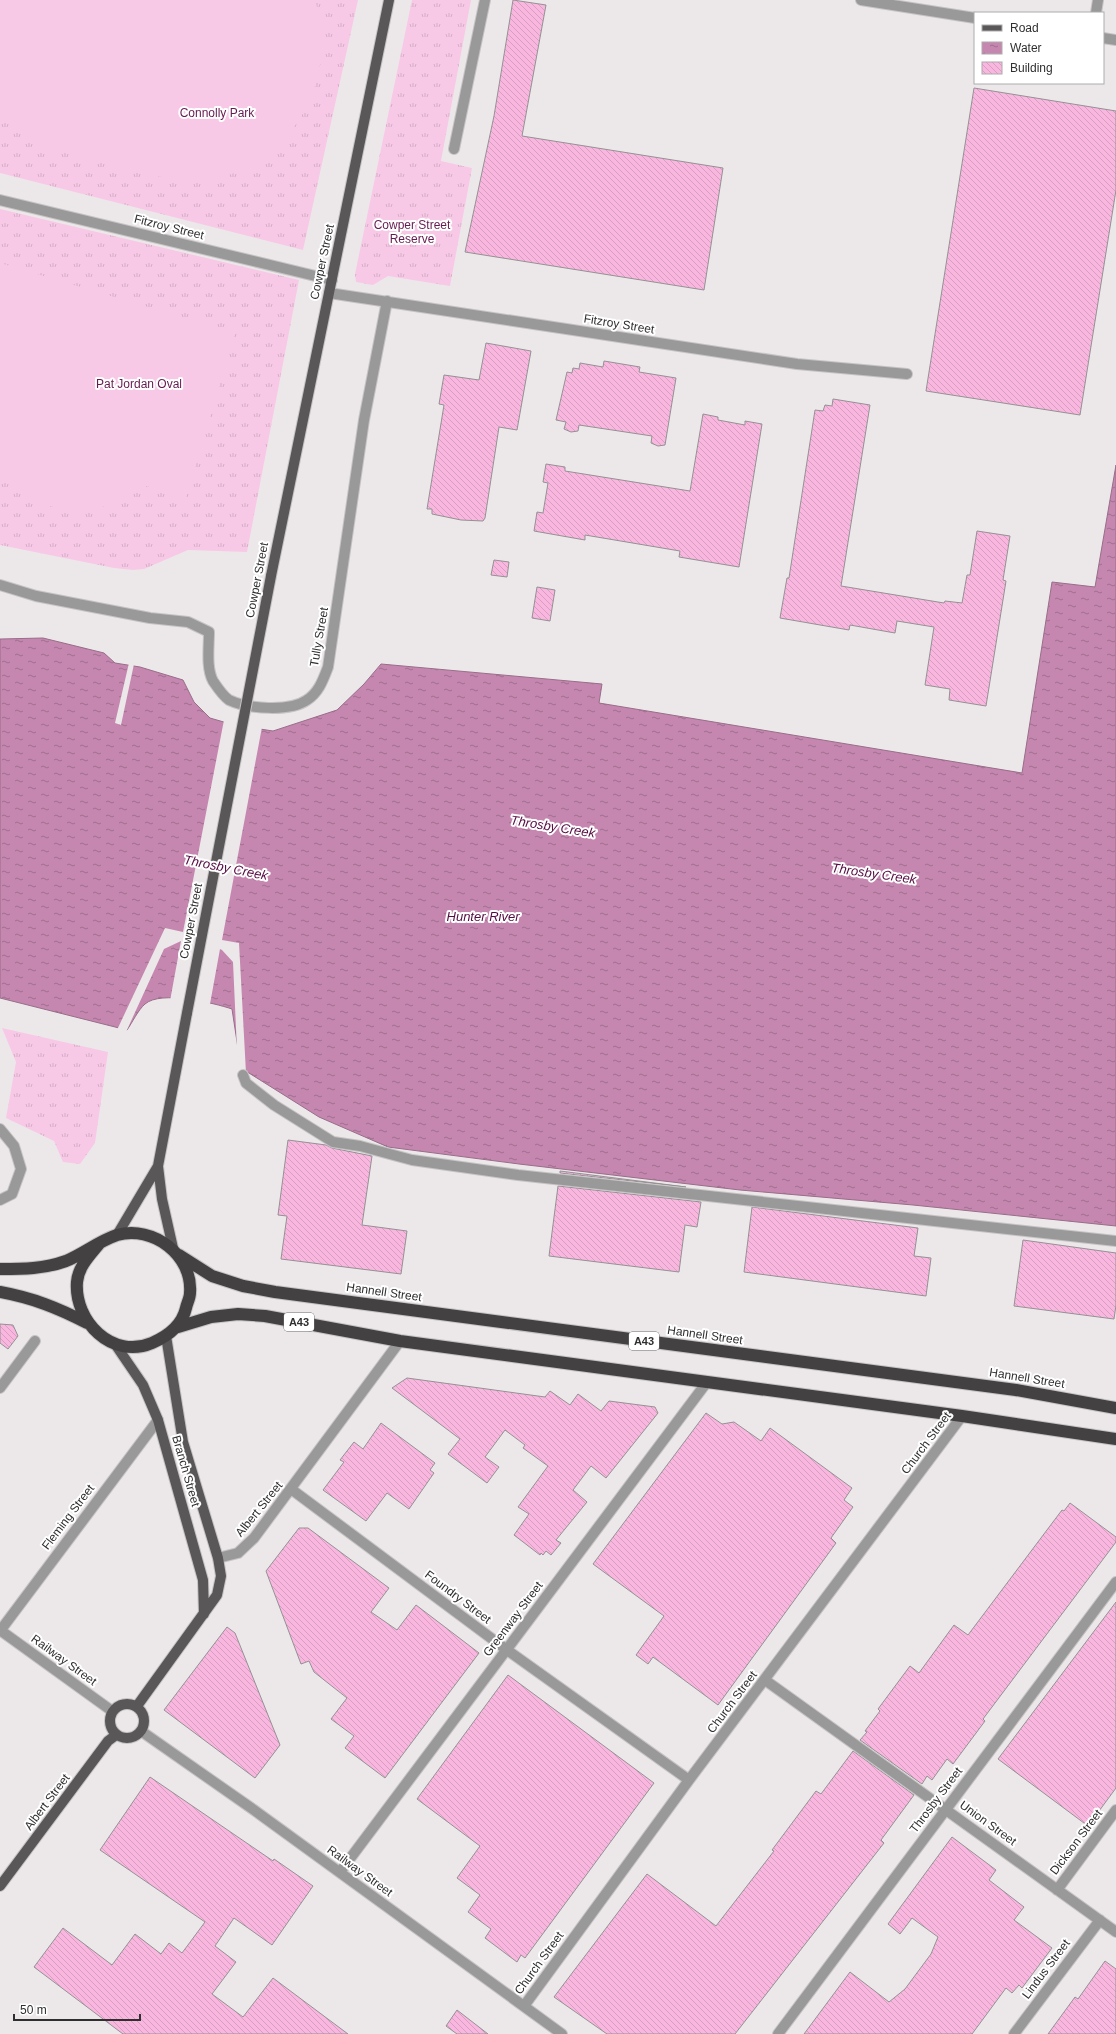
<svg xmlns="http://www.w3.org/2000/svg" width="1116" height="2034" viewBox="0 0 1116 2034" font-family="Helvetica,sans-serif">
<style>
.grass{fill:url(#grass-tufts)}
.garden{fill:#f8c9e6}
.water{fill:url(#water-ripples);stroke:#986d89}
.pier{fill:#ece8ea}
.building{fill:url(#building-back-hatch);stroke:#949193}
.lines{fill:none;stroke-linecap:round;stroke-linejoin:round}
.minor-casing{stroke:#c6c3c5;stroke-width:12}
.major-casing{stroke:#c6c3c5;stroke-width:12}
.highway-casing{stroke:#c6c3c5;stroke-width:14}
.minor{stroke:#9a999a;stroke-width:10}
.major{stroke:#5a5759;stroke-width:10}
.highway{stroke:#444143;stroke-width:12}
.major-bridge-casing{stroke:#c6c3c5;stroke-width:12;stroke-linecap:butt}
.major-bridge{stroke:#5a5759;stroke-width:10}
.labels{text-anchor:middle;stroke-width:4;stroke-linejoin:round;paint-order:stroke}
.shield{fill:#fff;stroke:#6e6d6e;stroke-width:1}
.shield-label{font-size:11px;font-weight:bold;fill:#302f30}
.park-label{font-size:12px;fill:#651b50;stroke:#fff}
.street-label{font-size:12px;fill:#302f30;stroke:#fff}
.water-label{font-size:13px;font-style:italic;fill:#560b42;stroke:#fff}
</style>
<defs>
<pattern id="grass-tufts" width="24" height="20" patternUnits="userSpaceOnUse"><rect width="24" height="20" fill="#f8c9e6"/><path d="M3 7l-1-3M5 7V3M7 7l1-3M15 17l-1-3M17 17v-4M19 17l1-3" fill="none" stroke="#d5adc6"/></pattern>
<pattern id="water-ripples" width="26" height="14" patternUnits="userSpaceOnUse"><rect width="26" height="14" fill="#c587af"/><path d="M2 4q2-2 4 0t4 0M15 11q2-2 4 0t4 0" fill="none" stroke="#a06f8f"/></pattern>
<pattern id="building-back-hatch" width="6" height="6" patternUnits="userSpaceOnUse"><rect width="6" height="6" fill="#f9b7e0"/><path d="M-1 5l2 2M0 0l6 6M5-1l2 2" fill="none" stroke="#d69ec0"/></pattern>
</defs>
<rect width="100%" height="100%" fill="#ece8ea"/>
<!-- grass -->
<path class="grass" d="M 0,0 L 358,0 L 303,250 L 0,173 Z
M 412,0 L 471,0 L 441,161 L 472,168 L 450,286 L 388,276 L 373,285 L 356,282 L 355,274 Z
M 0,209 L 299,280 L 247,552 L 188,550 L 144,569 L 133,570 L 114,568 L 0,545 Z
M 2,1028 L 108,1052 L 95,1143 L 80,1164 L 63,1162 L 54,1141 L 6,1118 L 16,1062 Z"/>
<!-- garden -->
<path class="garden" d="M 0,0 L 315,0 C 317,9 322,20 323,29 C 324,41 322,54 320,65 C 310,125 263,176 201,180 C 169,182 137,171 106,164 C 63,153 34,147 0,116 Z
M 0,263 L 235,333 L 186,498 L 143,485 L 140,488 L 108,506 L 72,511 L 36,503 L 4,480 L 0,474 Z"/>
<!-- water -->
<path class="water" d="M 1116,465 L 1116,1226 L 913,1205 L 740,1190 L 519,1164 L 388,1147 L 319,1117 L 241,1068 L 232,1009 C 214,1003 161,990 145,1004 C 138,1010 132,1023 127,1030 L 0,998 L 0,639 L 43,638 L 104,653 L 115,663 L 140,667 L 183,680 L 194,702 L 210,718 L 234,725 L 273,731 L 337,710 L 364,684 L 381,664 L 602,684 L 599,703 L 1022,773 L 1052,582 L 1095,587 Z"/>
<!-- pier -->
<path class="pier" d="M 129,663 L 134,664 L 121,725 L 115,723 Z
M 224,720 L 262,727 L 222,940 L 239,943 L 246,1073 L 240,1069 L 237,1050 L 233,962 L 222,950 L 220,949 L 210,1004 L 170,1001 L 181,941 L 164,949 L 126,1032 L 117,1030 L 165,928 L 183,932 Z"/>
<!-- building -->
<path class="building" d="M 513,0 L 546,5 L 522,136 L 723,168 L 704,290 L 465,252 L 494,116 Z
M 974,88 L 1116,111 L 1116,190 L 1080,415 L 926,391 Z
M 486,343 L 531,351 L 517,430 L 499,427 L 485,518 L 483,521 L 461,520 L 432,514 L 432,509 L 427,509 L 444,405 L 439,404 L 444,375 L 479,380 Z
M 604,361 L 640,367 L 639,372 L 676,378 L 665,445 L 658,446 L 651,443 L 652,436 L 579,425 L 578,431 L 571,432 L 564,429 L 566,422 L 556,420 L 567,372 L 572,373 L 573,368 L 579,369 L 580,363 L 603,367 Z
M 833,399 L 870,405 L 841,586 L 944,603 L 945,601 L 962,603 L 967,575 L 970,575 L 977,531 L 1010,536 L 1003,580 L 1006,581 L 986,706 L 949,700 L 950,689 L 925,685 L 934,627 L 897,621 L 895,633 L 850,625 L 849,630 L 780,618 L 787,578 L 789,578 L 815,410 L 823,411 L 825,405 L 832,406 Z
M 703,414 L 718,417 L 718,420 L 745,425 L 745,421 L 762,424 L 739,567 L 679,557 L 680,551 L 585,535 L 585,540 L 534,531 L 537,512 L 543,513 L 548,483 L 543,482 L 546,464 L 565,467 L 565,471 L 690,491 Z
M 494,560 L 509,562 L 507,577 L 491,575 Z
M 537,587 L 555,590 L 550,621 L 532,618 Z
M 288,1140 L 326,1145 L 332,1148 L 372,1156 L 362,1225 L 407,1231 L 401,1274 L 281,1259 L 287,1216 L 278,1215 Z
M 560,1171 L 686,1187 L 560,1173 Z
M 558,1186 L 701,1202 L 697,1227 L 685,1225 L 679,1272 L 549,1256 Z
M 752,1207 L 918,1228 L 914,1256 L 931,1258 L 926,1296 L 744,1272 Z
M 1023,1240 L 1116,1253 L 1116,1305 L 1114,1319 L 1014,1306 Z
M 0,1324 L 13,1325 L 18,1336 L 8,1349 L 0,1343 Z
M 407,1378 L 545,1397 L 550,1391 L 570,1405 L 578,1394 L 601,1411 L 609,1401 L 655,1407 L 658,1413 L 606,1478 L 591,1466 L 573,1490 L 587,1502 L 556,1540 L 561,1543 L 551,1555 L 546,1551 L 543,1555 L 541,1553 L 540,1555 L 514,1535 L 529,1514 L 518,1507 L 548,1466 L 523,1448 L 525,1445 L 505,1430 L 485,1457 L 499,1467 L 487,1483 L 448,1454 L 460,1439 L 392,1388 Z
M 706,1413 L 722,1424 L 734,1422 L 761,1441 L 770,1428 L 852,1488 L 844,1500 L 853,1507 L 831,1538 L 836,1543 L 718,1705 L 653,1657 L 648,1664 L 636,1655 L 664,1616 L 593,1564 Z
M 381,1423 L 435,1463 L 430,1470 L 434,1473 L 409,1509 L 387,1493 L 366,1521 L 323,1490 L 344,1462 L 340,1460 L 354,1442 L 363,1449 Z
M 1070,1503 L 1116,1537 L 1116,1542 L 983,1719 L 985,1721 L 953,1764 L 947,1759 L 932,1780 L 927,1776 L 922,1784 L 860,1740 L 867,1732 L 865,1731 L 880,1711 L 878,1709 L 910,1666 L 919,1673 L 954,1625 L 968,1635 L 1062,1510 L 1064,1511 Z
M 299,1528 L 308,1528 L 389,1588 L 371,1612 L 397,1630 L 416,1605 L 479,1653 L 385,1778 L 345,1748 L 354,1736 L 331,1719 L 347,1698 L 314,1672 L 309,1661 L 301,1664 L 266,1571 Z
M 1116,1602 L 1116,1788 L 1088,1826 L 998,1759 Z
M 227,1627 L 235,1633 L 280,1745 L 255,1778 L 164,1710 Z
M 508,1675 L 654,1783 L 525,1958 L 521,1955 L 517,1962 L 485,1938 L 491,1929 L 468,1912 L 480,1895 L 457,1878 L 480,1846 L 417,1799 Z
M 853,1751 L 914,1795 L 881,1840 L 884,1843 L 735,2034 L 607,2034 L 554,1997 L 647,1874 L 716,1926 L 774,1851 L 772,1850 L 816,1791 L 821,1794 Z
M 150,1777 L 273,1861 L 274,1859 L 313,1886 L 272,1945 L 234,1918 L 215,1946 L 236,1962 L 212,1994 L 243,2017 L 273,1978 L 348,2034 L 123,2034 L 34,1967 L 63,1928 L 112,1965 L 135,1934 L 161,1954 L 169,1943 L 182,1953 L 205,1922 L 100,1850 Z
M 952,1837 L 996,1870 L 989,1880 L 1024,1907 L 1014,1920 L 1052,1948 L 1022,1988 L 1019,1985 L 1012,1993 L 1006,1988 L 972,2034 L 804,2034 L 850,1972 L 889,2002 L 905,1989 L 931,1954 L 938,1937 L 912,1918 L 900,1934 L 888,1924 Z
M 1105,1961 L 1116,1969 L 1116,2034 L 1048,2034 L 1075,1997 L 1078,1999 Z
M 457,2010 L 488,2034 L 457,2034 L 446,2026 Z"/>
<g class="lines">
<!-- minor casing -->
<g class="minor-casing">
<path id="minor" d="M 861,0 L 975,18
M 1096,13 L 1098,0
M 1103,38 L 1116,40
M 454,149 L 485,0
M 0,200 L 332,280
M 329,293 L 797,364 L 907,374
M 0,585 L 36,596 L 150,618 L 188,622 L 209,632 C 209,647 206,668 213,681 C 217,687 223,696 229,700 C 248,709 290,712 307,700 C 319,692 323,680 328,667 L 364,420 L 387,301
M 243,1075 L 246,1083 L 274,1105 L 333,1142 L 360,1146 L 412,1160 L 518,1175 L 1116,1241
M 0,1129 L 14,1146 L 21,1169 L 12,1194 L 0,1200
M 0,1388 L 35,1341
M 291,1489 L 507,1650 L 689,1780
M 218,1558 L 238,1553 L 254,1538 L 400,1341
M 0,1630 L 112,1711
M 0,1631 L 158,1420
M 765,1680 L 1116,1932
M 141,1731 L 254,1810 L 562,2034
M 340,1872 L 707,1382
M 1057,1890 L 1116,1810
M 524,2006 L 689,1780 L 962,1416
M 778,2034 L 1116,1582
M 1014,2034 L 1100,1920"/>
</g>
<!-- major casing -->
<g class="major-casing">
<path id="major" d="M 271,576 L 389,0
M 117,1235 L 158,1166
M 173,1248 L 162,1199 L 158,1166 L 187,1013
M 115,1344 L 143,1385 L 158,1420 L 203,1580 L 204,1614
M110 1721a17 17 0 1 1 34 0a17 17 0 1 1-34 0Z
M 137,1706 L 217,1595 L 221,1576 L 218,1558 L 183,1442 L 166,1336
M 0,1886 L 108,1741 L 116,1735"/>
</g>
<!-- highway casing -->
<g class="highway-casing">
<path id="highway" d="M 179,1255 L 212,1276 L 243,1286 L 275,1292 L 1016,1390 L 1116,1408
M 0,1269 C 23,1269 44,1269 66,1261 C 83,1254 99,1241 117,1235 C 153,1225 193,1255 190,1293 C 190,1298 187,1303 186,1308 C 182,1326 168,1336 152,1343 C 112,1360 74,1321 77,1282 C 78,1267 90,1255 99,1244
M 0,1292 C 33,1298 58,1308 87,1323
M 178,1327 L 211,1317 L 238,1314 L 265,1316 L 400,1341 L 962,1416 L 1116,1439"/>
</g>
<!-- minor -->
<use href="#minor" class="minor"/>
<!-- major -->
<use href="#major" class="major"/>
<!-- highway -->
<use href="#highway" class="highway"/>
<!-- major-bridge casing -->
<g class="major-bridge-casing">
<path id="major-bridge" d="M 187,1013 L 271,576"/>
</g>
<!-- major-bridge -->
<use href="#major-bridge" class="major-bridge"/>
</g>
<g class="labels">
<!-- shield labels -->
<g class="shield">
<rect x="284" y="1313" width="30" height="18" rx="3"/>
<rect x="629" y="1332" width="30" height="18" rx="3"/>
</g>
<g class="shield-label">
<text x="299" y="1326">A43</text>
<text x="644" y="1345">A43</text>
</g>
<!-- park labels -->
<g class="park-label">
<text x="217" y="117">Connolly Park</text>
<text x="412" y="229">Cowper Street<tspan x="412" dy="14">Reserve</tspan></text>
<text x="139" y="388">Pat Jordan Oval</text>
</g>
<!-- street labels -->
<g class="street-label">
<text transform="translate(169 227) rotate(14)" y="4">Fitzroy Street</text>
<text transform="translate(322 262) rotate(-78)" y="4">Cowper Street</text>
<text transform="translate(619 324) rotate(9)" y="4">Fitzroy Street</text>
<text transform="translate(257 580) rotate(-79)" y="4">Cowper Street</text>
<text transform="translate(319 637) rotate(-80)" y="4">Tully Street</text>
<text transform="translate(191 921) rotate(-79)" y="4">Cowper Street</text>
<text transform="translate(384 1292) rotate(8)" y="4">Hannell Street</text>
<text transform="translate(705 1335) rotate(8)" y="4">Hannell Street</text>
<text transform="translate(1027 1378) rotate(9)" y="4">Hannell Street</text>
<text transform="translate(926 1443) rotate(-53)" y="4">Church Street</text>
<text transform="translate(186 1471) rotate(74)" y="4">Branch Street</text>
<text transform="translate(259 1509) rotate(-51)" y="4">Albert Street</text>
<text transform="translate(68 1517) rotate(-53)" y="4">Fleming Street</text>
<text transform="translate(458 1597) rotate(37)" y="4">Foundry Street</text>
<text transform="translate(513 1619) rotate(-53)" y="4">Greenway Street</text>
<text transform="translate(64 1660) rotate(36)" y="4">Railway Street</text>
<text transform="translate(732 1702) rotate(-53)" y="4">Church Street</text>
<text transform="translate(936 1800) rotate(-53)" y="4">Throsby Street</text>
<text transform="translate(47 1802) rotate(-53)" y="4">Albert Street</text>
<text transform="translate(988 1823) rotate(36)" y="4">Union Street</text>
<text transform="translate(1076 1842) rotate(-53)" y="4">Dickson Street</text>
<text transform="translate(360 1871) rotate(36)" y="4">Railway Street</text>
<text transform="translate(539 1963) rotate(-54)" y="4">Church Street</text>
<text transform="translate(1046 1969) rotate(-53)" y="4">Lindus Street</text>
</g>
<!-- water labels -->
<g class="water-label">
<text transform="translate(553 826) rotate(9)" y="5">Throsby Creek</text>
<text transform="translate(226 867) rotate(11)" y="5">Throsby Creek</text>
<text transform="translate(874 873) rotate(8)" y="5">Throsby Creek</text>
<text x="483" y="921">Hunter River</text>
</g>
</g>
<!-- legend -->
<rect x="974" y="12" width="130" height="72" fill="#ffffff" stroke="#acacac"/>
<rect x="982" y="25" width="20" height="6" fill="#5a5759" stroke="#acacac"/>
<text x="1010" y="32" font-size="12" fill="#302f30">Road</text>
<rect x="982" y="42" width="20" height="12" fill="url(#water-ripples)" stroke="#acacac"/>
<text x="1010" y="52" font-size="12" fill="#302f30">Water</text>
<rect x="982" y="62" width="20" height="12" fill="url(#building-back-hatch)" stroke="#acacac"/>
<text x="1010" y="72" font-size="12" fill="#302f30">Building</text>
<!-- scale -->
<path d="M14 2014v6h126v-6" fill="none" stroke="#302f30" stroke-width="2"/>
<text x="20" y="2014" font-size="12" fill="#302f30" stroke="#ffffff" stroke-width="3" paint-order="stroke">50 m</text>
</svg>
